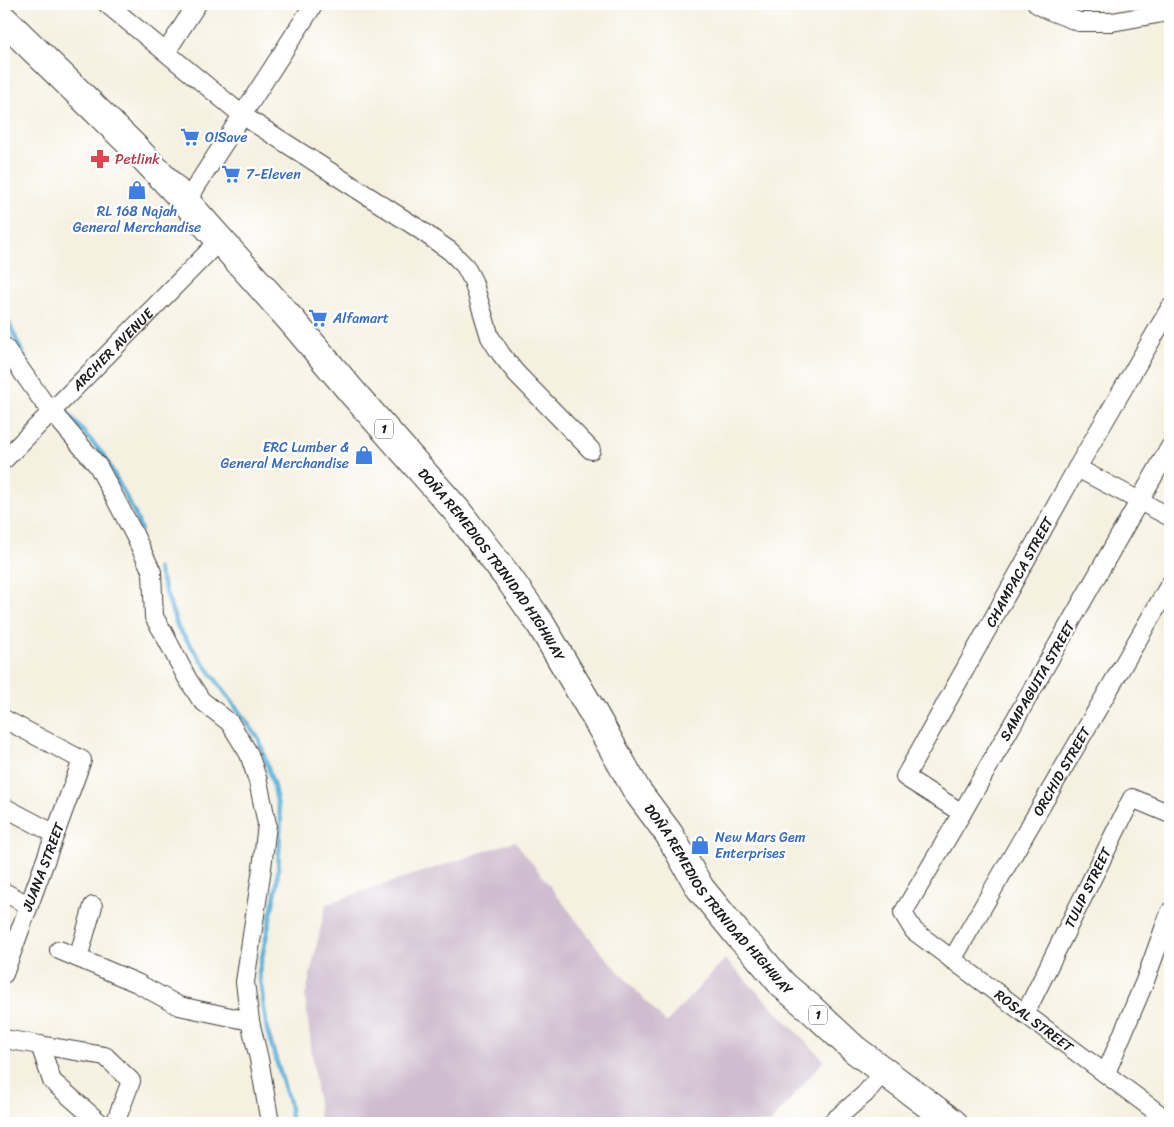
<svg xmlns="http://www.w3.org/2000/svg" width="1174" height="1127" viewBox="0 0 1174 1127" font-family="Sriracha,sans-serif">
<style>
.industrial{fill:#cfbdcf}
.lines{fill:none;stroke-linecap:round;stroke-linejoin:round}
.stream{stroke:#5eb2da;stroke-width:4.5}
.street-casing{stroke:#3d3c39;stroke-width:20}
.highway-casing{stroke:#3d3c39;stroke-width:30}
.street{stroke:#fff;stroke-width:18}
.highway{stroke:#fff;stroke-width:28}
.labels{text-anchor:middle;stroke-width:5;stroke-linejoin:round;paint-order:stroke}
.shield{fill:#fff;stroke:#606060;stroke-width:1}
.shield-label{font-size:12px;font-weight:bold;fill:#1c1c1c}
.shop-label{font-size:14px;fill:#366cbe;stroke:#fff;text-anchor:start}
.health-label{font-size:14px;fill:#be3a42;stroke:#fff;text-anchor:start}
.street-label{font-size:14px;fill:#1c1c1c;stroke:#fff}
</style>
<rect width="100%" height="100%" fill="#fff"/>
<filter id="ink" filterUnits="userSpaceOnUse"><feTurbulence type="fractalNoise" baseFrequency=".02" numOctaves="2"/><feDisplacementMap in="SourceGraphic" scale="10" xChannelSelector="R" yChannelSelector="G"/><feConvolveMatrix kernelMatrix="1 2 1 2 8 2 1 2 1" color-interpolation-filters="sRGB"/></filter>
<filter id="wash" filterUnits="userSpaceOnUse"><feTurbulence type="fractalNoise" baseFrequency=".0096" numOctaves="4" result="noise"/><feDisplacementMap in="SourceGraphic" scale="20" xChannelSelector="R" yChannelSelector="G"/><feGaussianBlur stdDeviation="1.12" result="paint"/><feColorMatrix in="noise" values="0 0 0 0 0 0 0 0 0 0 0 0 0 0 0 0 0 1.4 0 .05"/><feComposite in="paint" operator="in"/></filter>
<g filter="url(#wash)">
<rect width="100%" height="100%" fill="#f5f0e0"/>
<!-- industrial -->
<path class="industrial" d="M 515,841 L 600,951 L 666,1023 L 725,959 L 824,1060 L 770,1123 L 320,1123 L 316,1087 L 305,997 L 326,904 Z"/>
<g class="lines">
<!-- stream -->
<path class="stream" d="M 4,312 L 30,370
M 65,410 L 105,457 L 135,514 L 141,530
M 158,569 L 178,628 L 259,739 L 274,787 L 281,820 L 277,885 L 259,972 L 267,1030 L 289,1102 L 292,1123"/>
</g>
</g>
<g filter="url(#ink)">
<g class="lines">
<!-- street casing -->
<g class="street-casing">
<g id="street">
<path d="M 107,4 L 242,115 L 416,227 L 450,251 L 465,266 L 473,281 L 490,337 L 501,354 L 516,373 L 591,450"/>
<path d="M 1037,4 L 1048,10 L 1079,22 L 1112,22 L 1163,13 L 1170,6"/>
<path d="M 166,52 L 197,4"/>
<path d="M 186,202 L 314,4"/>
<path d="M 4,346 L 42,400 L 98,466 L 134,534 L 152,572 L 154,617 L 163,632 L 187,678 L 201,700 L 230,723 L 249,754 L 258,781 L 267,824 L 262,868 L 245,982 L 250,1021 L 259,1059 L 270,1123"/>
<path id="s1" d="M 1170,447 L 962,813 L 903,913 L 914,931 L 1170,1122"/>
<path id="s2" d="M 4,460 L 221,239"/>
<path d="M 1077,468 L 1170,517"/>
<path d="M 4,719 L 82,760 L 4,974"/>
<path d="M 4,807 L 55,834"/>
<path id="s3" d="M 962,813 L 905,777 L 1077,468 L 1170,308"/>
<path d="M 4,892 L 28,905"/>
<path d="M 59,950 L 137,983 L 179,1006 L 250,1021"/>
<path d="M 78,958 L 93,906"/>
<path id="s4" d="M 952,960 L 1170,584"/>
<path id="s5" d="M 1025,1014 L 1132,798 L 1170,814"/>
<path d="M 4,1039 L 40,1045"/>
<path d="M 1106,1073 L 1145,981 L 1170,912"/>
<path d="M 100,1123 L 52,1081 L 40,1045 L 105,1056 L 131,1081 L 115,1123"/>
<path d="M 831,1123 L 865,1094 L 884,1071"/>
</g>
</g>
<!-- highway casing -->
<g class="highway-casing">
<g id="highway">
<path id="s6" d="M 4,20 L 133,146 L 186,202 L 292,321 L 352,392 L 457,511 L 510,580 L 540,623 L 592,711 L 637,791 L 669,834 L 700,888 L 740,937 L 755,952 L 783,985 L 809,1007 L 854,1049 L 953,1123"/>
</g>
</g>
<!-- street -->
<use href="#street" class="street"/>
<!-- highway -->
<use href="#highway" class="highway"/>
</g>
</g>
<!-- icons -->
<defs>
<g id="supermarket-bare" transform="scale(1.5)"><path d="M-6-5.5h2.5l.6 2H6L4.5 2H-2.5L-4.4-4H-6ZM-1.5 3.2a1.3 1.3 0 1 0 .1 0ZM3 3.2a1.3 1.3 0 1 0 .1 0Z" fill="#3f7fe0" stroke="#fff" stroke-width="2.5" paint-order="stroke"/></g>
<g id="pharmacy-bare" transform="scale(1.5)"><path d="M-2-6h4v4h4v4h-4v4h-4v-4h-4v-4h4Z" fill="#e0444e" stroke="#fff" stroke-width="2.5" paint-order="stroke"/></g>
<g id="shop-bare" transform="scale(1.5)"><path d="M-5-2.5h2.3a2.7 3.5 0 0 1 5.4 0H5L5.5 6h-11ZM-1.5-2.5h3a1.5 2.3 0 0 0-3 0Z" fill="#3f7fe0" stroke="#fff" stroke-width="2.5" paint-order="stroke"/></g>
</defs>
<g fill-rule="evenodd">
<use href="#supermarket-bare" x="190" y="137"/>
<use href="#pharmacy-bare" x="100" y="159"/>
<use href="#supermarket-bare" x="231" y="174"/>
<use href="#shop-bare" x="137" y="190"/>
<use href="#supermarket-bare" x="318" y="318"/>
<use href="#shop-bare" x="364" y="455"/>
<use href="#shop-bare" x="700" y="845"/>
</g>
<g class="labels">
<!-- shield labels -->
<g class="shield">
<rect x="375" y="419.5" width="18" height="19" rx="4"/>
<rect x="809" y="1005.5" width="18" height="19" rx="4"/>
</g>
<g class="shield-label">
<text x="384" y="433">1</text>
<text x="818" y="1019">1</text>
</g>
<!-- shop labels -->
<g class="shop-label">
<text x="205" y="142">O!Save</text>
<text x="246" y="179">7-Eleven</text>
<text x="137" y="216" text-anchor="middle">RL 168 Najah<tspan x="137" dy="16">General Merchandise</tspan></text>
<text x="333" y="323">Alfamart</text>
<text x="349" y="452" text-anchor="end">ERC Lumber &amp;<tspan x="349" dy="16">General Merchandise</tspan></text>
<text x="715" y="842">New Mars Gem<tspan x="715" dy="16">Enterprises</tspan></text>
</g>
<!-- health labels -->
<g class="health-label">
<text x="115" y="164">Petlink</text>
</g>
<!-- street labels -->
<g class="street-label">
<text dy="5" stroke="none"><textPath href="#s2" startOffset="155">ARCHER AVENUE</textPath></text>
<text dy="5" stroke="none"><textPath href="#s6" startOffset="732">DOÑA REMEDIOS TRINIDAD HIGHWAY</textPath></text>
<text dy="5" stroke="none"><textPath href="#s3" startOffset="302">CHAMPACA STREET</textPath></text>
<text transform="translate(1037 681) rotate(-60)" y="5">SAMPAGUITA STREET</text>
<text dy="5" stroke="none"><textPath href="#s4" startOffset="218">ORCHID STREET</textPath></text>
<text transform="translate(43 867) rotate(-69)" y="5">JUANA STREET</text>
<text dy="5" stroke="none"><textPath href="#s5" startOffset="141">TULIP STREET</textPath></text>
<text dy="5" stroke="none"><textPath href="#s6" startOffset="1138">DOÑA REMEDIOS TRINIDAD HIGHWAY</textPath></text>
<text dy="5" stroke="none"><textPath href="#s1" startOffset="708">ROSAL STREET</textPath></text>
</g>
</g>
<!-- margin -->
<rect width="1174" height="1127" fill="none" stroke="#fff" stroke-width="20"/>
</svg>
